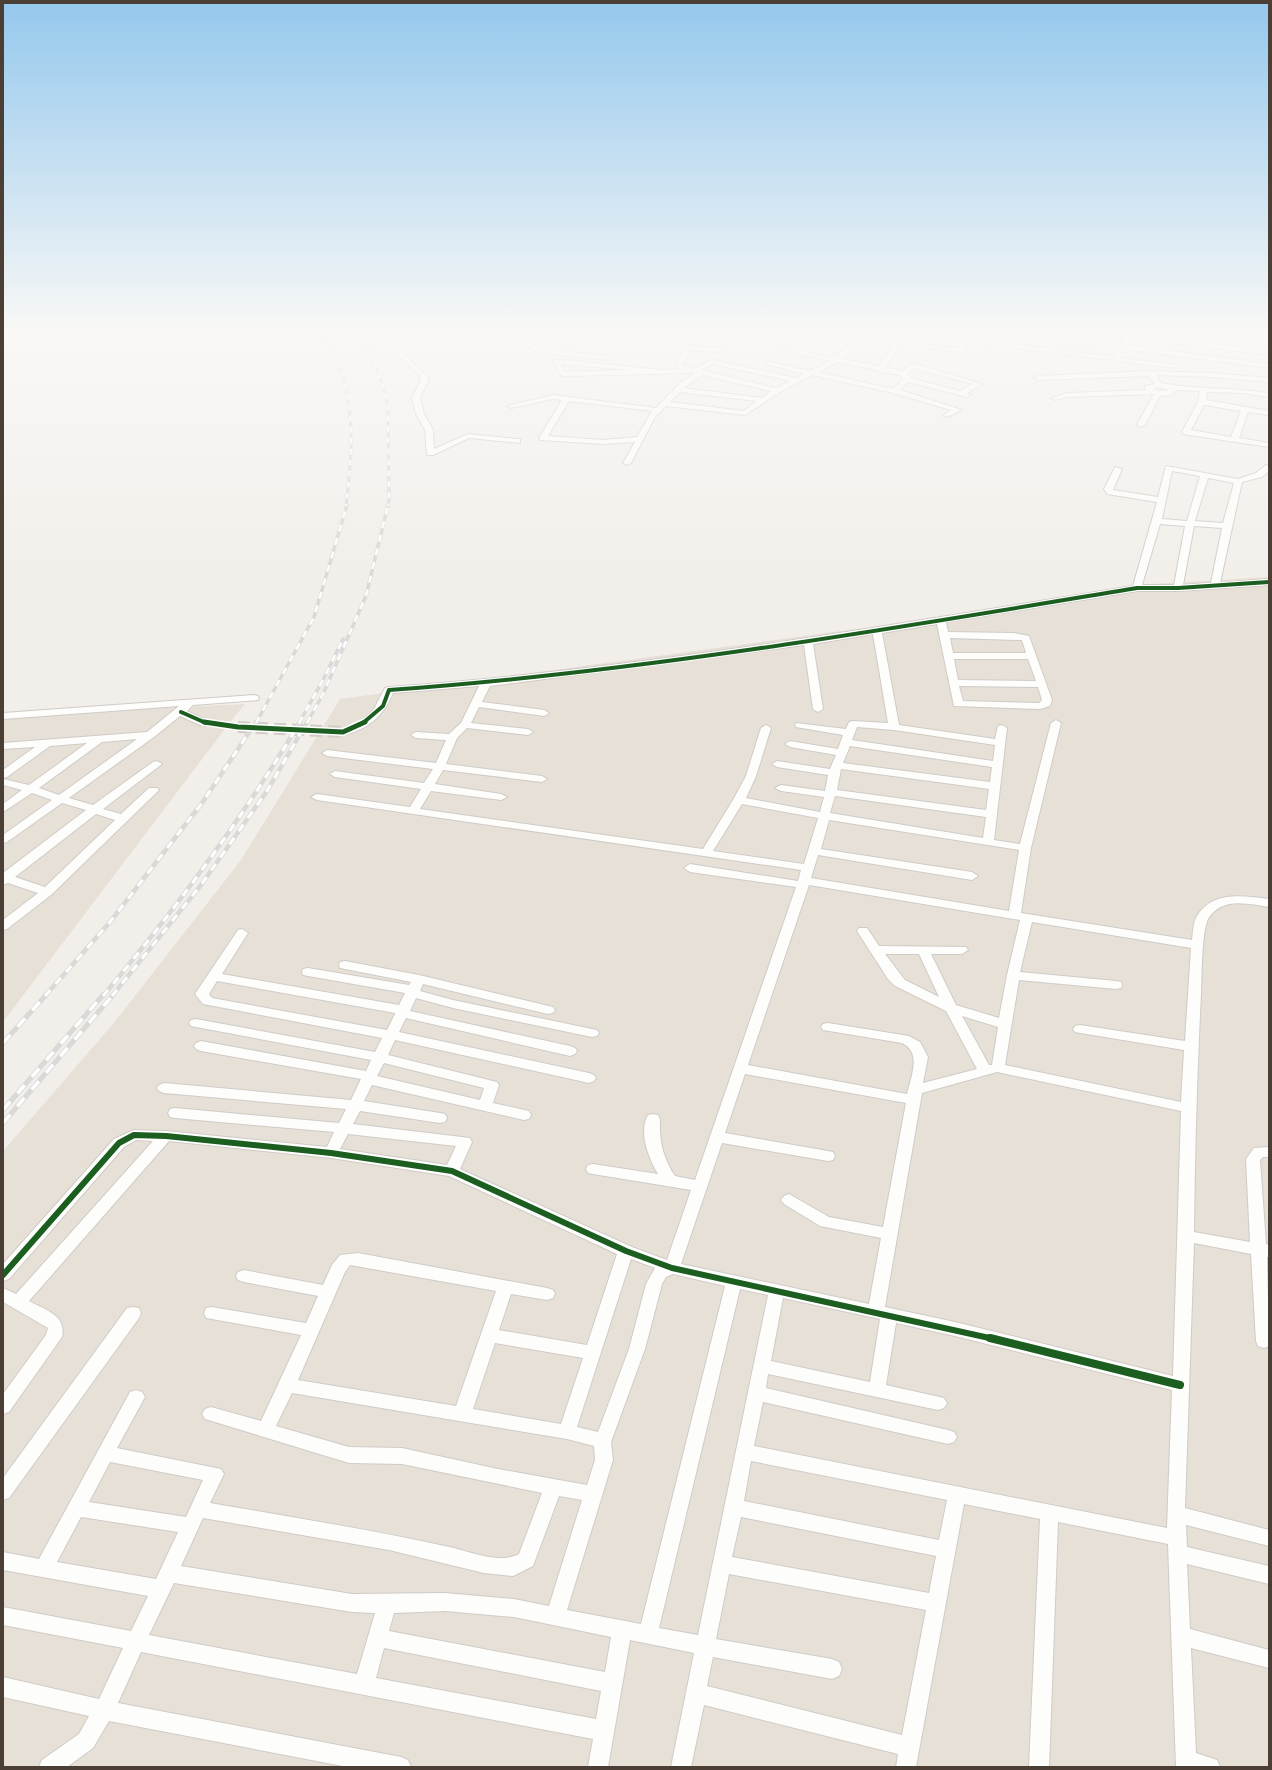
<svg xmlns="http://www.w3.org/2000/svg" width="1272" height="1770" viewBox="0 0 1272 1770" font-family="Cabin,sans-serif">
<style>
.residential{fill:#e7e0d7}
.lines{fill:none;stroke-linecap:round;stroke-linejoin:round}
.minor-tunnel-far1{stroke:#d0ccc6;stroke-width:8;stroke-dasharray:8 3.5;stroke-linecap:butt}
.minor-tunnel{stroke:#d0ccc6;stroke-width:12;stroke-dasharray:12 6;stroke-linecap:butt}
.minor-casing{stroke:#cfcbc6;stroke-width:2}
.minor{fill:#fdfdfc;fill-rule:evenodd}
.rail-far3-casing{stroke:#d9d9d8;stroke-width:3}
.rail-far2-casing{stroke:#d9d9d8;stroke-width:3.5}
.rail-far1-casing{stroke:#d9d9d8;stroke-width:4.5}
.rail-casing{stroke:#d9d9d8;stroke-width:5}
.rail-far3{stroke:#fff;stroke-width:2;stroke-dasharray:5.5;stroke-linecap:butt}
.rail-far2{stroke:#fff;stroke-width:2.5;stroke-dasharray:7;stroke-linecap:butt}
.rail-far1{stroke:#fff;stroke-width:3;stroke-dasharray:8;stroke-linecap:butt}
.rail{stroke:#fff;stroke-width:3.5;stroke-dasharray:11;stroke-linecap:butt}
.cycleway-far3-casing{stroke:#fff;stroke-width:6}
.cycleway-far2-casing{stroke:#fff;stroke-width:8}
.cycleway-far1-casing{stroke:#fff;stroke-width:8}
.cycleway-casing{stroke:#fff;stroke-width:10}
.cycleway-far3{stroke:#1b5e20;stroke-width:4}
.cycleway-far2{stroke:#1b5e20;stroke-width:5}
.cycleway-far1{stroke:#1b5e20;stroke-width:6}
.cycleway{stroke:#1b5e20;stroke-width:8}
</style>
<rect width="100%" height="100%" fill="#f2efea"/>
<!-- residential -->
<path class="residential" d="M 1269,577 L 1269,1767 L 3,1767 L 3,1151 L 113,1024 L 241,860 L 340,699 L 870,627 L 1135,585 Z
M 245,704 L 231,721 L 3,1022 L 3,712 L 48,713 Z"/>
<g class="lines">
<!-- minor-tunnel-far1 -->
<path class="minor-tunnel-far1" d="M 320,339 L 363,334"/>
<!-- minor-tunnel -->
<path class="minor-tunnel" d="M 238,727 L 343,732"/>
<!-- minor casing -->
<g class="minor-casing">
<path id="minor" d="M 247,333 L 253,333 L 256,338 L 259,339 L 320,337 L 323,339 L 320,341 L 259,343 L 252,341 Z
M 360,333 L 382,333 L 361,337 L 358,335 Z
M 406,333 L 412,333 L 413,337 L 402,352 L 425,374 L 429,380 L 420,397 L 424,414 L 433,430 L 434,449 L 468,434 L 517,439 L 520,439 L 520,443 L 469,438 L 433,455 L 427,455 L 425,430 L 416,414 L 412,397 L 421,380 L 420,376 L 395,352 L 407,337 Z
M 467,333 L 518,335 L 538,348 L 544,349 L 607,356 L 610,358 L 607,360 L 544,353 L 534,350 L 516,339 L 470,335 Z
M 821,333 L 827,333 L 808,353 L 835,358 L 861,333 L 868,333 L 865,337 L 955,348 L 959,348 L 962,342 L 916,339 L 896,333 L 966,338 L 1113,357 L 1118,348 L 1016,335 L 1013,333 L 1029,333 L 1121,345 L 1125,337 L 1108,335 L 1105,333 L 1134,333 L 1134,334 L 1269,351 L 1269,355 L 1131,338 L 1127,345 L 1269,364 L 1269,368 L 1124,349 L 1119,358 L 1174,364 L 1177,366 L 1174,368 L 968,342 L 963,351 L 961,352 L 900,345 L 885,367 L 902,371 L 912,363 L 982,384 L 967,393 L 971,395 L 967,397 L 908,382 L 900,390 L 962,410 L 947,417 L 943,415 L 951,410 L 893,393 L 812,375 L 780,392 L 745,415 L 666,406 L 655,417 L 631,463 L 627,465 L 623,463 L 635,442 L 603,444 L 540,440 L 539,438 L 562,400 L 553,399 L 511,408 L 507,406 L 553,395 L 656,408 L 681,382 L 695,373 L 563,376 L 561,375 L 553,361 L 556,359 L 662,370 L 682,369 L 676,366 L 684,348 L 687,346 L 720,348 L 723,350 L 720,352 L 689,350 L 683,365 L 694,369 L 712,360 L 796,378 L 804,374 L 766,364 L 769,362 L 810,371 L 830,361 L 781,350 L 784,348 L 802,351 ZM 861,340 L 894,344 L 879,366 L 842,359 ZM 838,362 L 877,370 L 880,372 L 901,375 L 903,379 L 893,389 L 818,372 ZM 561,364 L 629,370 L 565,372 ZM 713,364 L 790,381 L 776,388 L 701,370 ZM 913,368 L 972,384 L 960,391 L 910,378 L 908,373 ZM 702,375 L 771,391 L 762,398 L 684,388 ZM 680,392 L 756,401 L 744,411 L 670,402 ZM 569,401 L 652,411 L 637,437 L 603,440 L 548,436 Z
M 1254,333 L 1269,333 L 1269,336 L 1257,335 Z
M 1151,371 L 1211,373 L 1269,378 L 1269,382 L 1211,377 L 1156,375 L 1161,383 C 1197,390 1233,387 1269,393 L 1269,397 L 1243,393 L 1207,392 L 1206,400 L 1269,411 L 1269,415 L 1248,412 L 1239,438 L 1269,443 L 1269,447 L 1183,434 L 1182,432 L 1198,402 L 1200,391 L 1177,390 L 1171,395 L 1160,396 L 1145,425 L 1141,427 L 1137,425 L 1154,394 L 1067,397 L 1055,400 L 1051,398 L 1067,393 L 1146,390 L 1145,386 L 1155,384 L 1149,376 L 1038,380 L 1034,378 L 1038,376 ZM 1159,387 L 1169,390 L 1161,391 L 1153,389 ZM 1204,405 L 1241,411 L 1231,437 L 1191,430 Z
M 1266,465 L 1269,465 L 1269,471 L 1262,477 L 1242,482 L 1220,583 L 1269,579 L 1269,585 L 1178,591 L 1137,591 L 946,622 L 948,632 L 1014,633 L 1029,636 L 1052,700 L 1050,706 L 1040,709 L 954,706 L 937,624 L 882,633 L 899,725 L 995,739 L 998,726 L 1002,725 L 1007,728 L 994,840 L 1020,844 L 1051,723 L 1056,720 L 1061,723 L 1031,848 L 1021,913 L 1192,940 C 1193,933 1193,922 1197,916 C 1213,890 1244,896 1269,899 L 1269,907 C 1248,904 1225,897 1210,916 C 1201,926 1202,979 1201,994 C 1197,1073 1195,1152 1194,1232 L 1250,1242 L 1246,1159 L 1254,1148 L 1269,1147 L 1269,1157 L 1263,1157 L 1260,1160 L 1266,1244 L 1269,1245 L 1269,1257 L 1267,1257 L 1269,1346 L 1264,1348 L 1258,1346 L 1256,1341 L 1251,1254 L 1194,1243 L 1185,1508 L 1269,1530 L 1269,1546 L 1186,1525 L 1187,1547 L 1269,1566 L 1269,1584 L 1187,1564 L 1190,1629 L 1269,1650 L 1269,1668 L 1191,1648 L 1196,1753 L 1217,1760 L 1220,1767 L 1176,1767 L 1168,1544 L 1058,1522 L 1049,1767 L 1029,1767 L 1040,1519 L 964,1504 L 916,1767 L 896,1767 L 898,1754 L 704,1705 L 691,1767 L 671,1767 L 694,1653 L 630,1640 L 608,1767 L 588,1767 L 593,1739 L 141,1652 L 118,1703 L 401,1757 L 408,1760 L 411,1767 L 348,1767 L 109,1721 L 93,1748 L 67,1767 L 39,1767 L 42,1760 L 79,1734 L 89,1716 L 3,1697 L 3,1677 L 99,1699 L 123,1648 L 3,1625 L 3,1607 L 131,1631 L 148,1596 L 3,1570 L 3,1552 L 39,1559 L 130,1392 L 136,1390 L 142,1392 L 145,1397 L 117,1448 L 221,1469 L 224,1474 L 210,1503 C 292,1517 373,1530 454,1548 C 473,1553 501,1564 519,1554 L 542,1493 L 402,1464 L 349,1463 L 205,1419 L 202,1414 L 205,1409 L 211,1407 L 261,1421 L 301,1335 L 212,1319 L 206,1318 L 204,1313 L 206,1308 L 212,1307 L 306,1323 L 318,1296 L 244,1282 L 238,1280 L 236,1276 L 238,1272 L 244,1270 L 323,1285 L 332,1265 L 340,1255 L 358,1253 L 547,1288 L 553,1290 L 555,1294 L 553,1298 L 547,1300 L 511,1294 L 499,1330 L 587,1345 L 617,1254 L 449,1176 L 331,1158 L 169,1141 L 29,1301 C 45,1310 67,1315 62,1337 L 9,1412 L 3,1414 L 3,1394 L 46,1335 L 48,1328 L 3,1302 L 3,1288 L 16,1294 L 153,1141 L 136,1140 L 124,1147 L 9,1279 L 3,1281 L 3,1264 L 114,1139 L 134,1130 L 166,1131 L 327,1147 L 334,1132 L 175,1118 L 170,1117 L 168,1113 L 170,1109 L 175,1108 L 339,1123 L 346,1109 L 164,1093 L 159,1091 L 157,1088 L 159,1085 L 164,1083 L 351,1100 L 361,1079 L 201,1051 L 196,1049 L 194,1046 L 196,1043 L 201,1041 L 366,1071 L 371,1060 L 196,1027 L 191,1026 L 189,1023 L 191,1020 L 196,1019 L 375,1052 L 382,1038 L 203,1004 L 195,994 L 238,930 L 242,929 L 248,933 L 222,974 L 399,1005 L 405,993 L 308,976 L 303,975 L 302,972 L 303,969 L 308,968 L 409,985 L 411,982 L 340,968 L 339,965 L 340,962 L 345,961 L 419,975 L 553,1007 L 555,1010 L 553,1013 L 548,1014 L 423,984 L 420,991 L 453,1000 L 597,1030 L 599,1033 L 597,1036 L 592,1037 L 453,1008 L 416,998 L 410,1011 L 570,1046 L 575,1048 L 577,1051 L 575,1054 L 570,1056 L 406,1018 L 399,1032 L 589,1073 L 594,1075 L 596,1078 L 594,1081 L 589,1083 L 395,1040 L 388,1055 L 497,1082 L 499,1085 L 493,1103 L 529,1111 L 531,1115 L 529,1119 L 524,1120 L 372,1085 L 364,1101 L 440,1113 L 445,1114 L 447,1118 L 445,1122 L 440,1123 L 360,1111 L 353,1124 L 470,1138 L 472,1142 L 460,1169 L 632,1247 L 667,1260 L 691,1190 L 593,1174 L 588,1173 L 586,1169 L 588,1165 L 593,1164 L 658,1174 C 649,1159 638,1132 648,1115 L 653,1114 L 658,1115 L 660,1119 C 659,1141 663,1158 675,1176 L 695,1180 L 796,887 L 690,872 L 684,868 L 690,864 L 798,881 L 801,870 L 317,800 L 311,797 L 317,794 L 410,807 L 421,789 L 335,777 L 330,774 L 335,771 L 424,783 L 433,769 L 327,756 L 322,753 L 327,750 L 436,763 L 446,740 L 416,738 L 411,735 L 416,732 L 449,734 L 461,723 L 479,686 L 393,693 C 384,716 367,730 343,735 L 338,732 C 342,727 352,726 358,723 C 377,712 375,704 385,688 L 389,687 C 639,669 886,626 1133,586 L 1157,502 L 1107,494 L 1104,489 L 1115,467 L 1122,469 L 1113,490 L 1158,497 L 1166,466 L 1238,479 L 1256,473 ZM 1172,471 L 1200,476 L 1187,521 L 1162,519 ZM 1208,478 L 1234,483 L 1223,523 L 1195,521 ZM 1160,524 L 1185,526 L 1174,585 L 1142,585 ZM 1194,526 L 1222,528 L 1211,583 L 1183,585 ZM 873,634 L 888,723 L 853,721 L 849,722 L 846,729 L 796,723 L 795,725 L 796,727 L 843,735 L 838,749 L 790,741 L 785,744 L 790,747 L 836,755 L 830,769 L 777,761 L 772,764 L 777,767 L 828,775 L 825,791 L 781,785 L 775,788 L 781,791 L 824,797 L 820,812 L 746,798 L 756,776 L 771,728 L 766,725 L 761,728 L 746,776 L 733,800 L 703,849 L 420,809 L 431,791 L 501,800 L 507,797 L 501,794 L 435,784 L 443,770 L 542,782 L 547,779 L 542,776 L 446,764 L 457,738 L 467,728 L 528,735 L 533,732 L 528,729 L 471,723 L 479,707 L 544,716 L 549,713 L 544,710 L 482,702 L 490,686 L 804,645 L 813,709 L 818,712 L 823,709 L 813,644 ZM 950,638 L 1022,640 L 1026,653 L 953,653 ZM 954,659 L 1028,659 L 1036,681 L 958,680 ZM 959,686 L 1038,687 L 1042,700 L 1039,703 L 963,701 ZM 857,727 L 894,730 L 995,745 L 993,761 L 852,740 ZM 850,746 L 992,767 L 990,782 L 843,763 ZM 841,769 L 989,789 L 986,810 L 837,790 ZM 835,796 L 986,817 L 983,838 L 830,813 ZM 742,804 L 818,818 L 804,864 L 713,851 ZM 829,820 L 1019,850 L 1009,911 L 811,878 L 818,855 L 972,880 L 978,876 L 972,872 L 821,849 ZM 809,885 L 1020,920 L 1007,975 L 999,1018 L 956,1005 L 931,954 L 962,954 L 968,950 L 966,947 L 879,946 L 867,928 L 859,928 L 857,931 L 888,979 L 895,986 L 946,1011 L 977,1069 L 923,1083 L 928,1057 L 920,1042 L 909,1036 L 828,1023 L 823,1024 L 821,1027 L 823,1030 L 902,1043 C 922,1052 911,1077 907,1094 L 748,1065 ZM 1032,922 L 1191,948 L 1185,1041 L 1080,1025 L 1075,1026 L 1073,1029 L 1075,1032 L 1080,1033 L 1184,1050 L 1181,1102 L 1005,1065 L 1019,980 L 1116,989 L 1121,988 L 1122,985 L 1121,982 L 1116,981 L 1020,972 ZM 885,954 L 919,954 L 939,997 L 905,980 ZM 217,981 L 395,1013 L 395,1014 L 387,1030 L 212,998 L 209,994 ZM 962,1016 L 998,1027 L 992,1065 L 989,1065 ZM 384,1063 L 484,1088 L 480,1100 L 377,1076 ZM 997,1072 L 1181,1111 L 1173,1376 L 955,1322 L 885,1307 L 922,1093 ZM 745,1074 L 906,1103 L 883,1227 L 829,1217 L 789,1194 L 784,1196 L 781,1200 L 784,1204 L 820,1226 L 881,1238 L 869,1304 L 681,1264 L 722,1143 L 828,1161 L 833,1160 L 835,1156 L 833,1152 L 828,1151 L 725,1133 ZM 348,1134 L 456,1146 L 447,1165 L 340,1149 ZM 631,1259 L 655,1268 L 646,1284 L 629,1349 L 598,1432 L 577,1427 ZM 350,1265 L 496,1291 L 456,1406 L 298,1380 L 345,1272 ZM 673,1274 L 725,1286 L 641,1624 L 567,1610 L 613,1460 L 611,1442 L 645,1349 L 662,1284 L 666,1277 ZM 740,1289 L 768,1295 L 698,1635 L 659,1628 ZM 783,1298 L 880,1319 L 870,1382 L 771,1361 ZM 896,1323 L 955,1336 L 1172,1390 L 1167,1528 L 754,1446 L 763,1402 L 948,1444 L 954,1442 L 957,1437 L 954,1432 L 948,1430 L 766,1388 L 768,1374 L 938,1410 L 944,1408 L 947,1403 L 944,1398 L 886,1385 ZM 495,1343 L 583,1358 L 561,1424 L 473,1409 ZM 292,1393 L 567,1439 L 594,1446 L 595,1460 L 587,1485 L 498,1469 L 402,1448 L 349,1447 L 276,1426 ZM 751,1461 L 947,1500 L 939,1540 L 744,1501 ZM 110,1462 L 203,1480 L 186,1517 L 89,1502 ZM 559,1496 L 582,1500 L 549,1606 L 514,1599 L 445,1593 L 352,1594 L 181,1566 L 203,1518 L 389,1550 L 484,1573 L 513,1576 L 533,1566 ZM 81,1517 L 178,1532 L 156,1579 L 57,1562 ZM 741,1517 L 936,1556 L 929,1593 L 732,1557 ZM 729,1574 L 926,1610 L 902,1735 L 707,1686 L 713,1657 L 832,1679 L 839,1676 L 842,1669 L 839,1662 L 832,1659 L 716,1639 ZM 174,1583 L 352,1612 L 375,1613 L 357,1674 L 149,1635 ZM 445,1611 L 514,1617 L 611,1637 L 605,1672 L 389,1631 L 394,1613 ZM 384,1648 L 601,1691 L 596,1719 L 376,1678 Z
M 254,695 L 258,696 L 259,698 L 258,700 L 193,705 L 187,711 L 203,719 L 242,725 L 243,727 L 242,729 L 200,725 L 180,716 L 154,737 L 69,798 L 93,805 L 153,762 L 157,761 L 162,764 L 103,809 L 121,814 L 149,788 L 157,788 L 159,790 L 157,792 L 51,895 L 7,929 L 3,930 L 3,920 L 38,893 L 8,883 L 3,885 L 3,873 L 86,810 L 62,803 L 7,842 L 3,843 L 3,835 L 52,800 L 32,793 L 3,812 L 3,804 L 22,790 L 3,785 L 3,779 L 29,785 L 87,743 L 50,746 L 7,777 L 3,778 L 3,770 L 35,747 L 3,749 L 3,743 L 147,732 L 179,706 L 3,719 L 3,713 ZM 137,739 L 59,795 L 39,788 L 102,742 ZM 96,814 L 115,820 L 45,887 L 15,877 Z
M 133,1307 L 139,1308 L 141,1313 L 139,1318 L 9,1498 L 3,1500 L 3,1478 L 127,1308 Z"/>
</g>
<!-- minor -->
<use href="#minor" class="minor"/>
<!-- rail-far3 casing -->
<g class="rail-far3-casing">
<path id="rail-far3" d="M 323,333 C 330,348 340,365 344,381 C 355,421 351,465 346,506
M 360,333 L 380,377 L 388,405 L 389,499 L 388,506"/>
</g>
<!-- rail-far2 casing -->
<g class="rail-far2-casing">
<path id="rail-far2" d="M 256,723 L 314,617 L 347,505
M 299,723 L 323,680 L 343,639
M 307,723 L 323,694 L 366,596 L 388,505"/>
</g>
<!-- rail-far1 casing -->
<g class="rail-far1-casing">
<path id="rail-far1" d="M 45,996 L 110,922 L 202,803 L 256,722
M 103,996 C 176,909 242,819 300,722
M 112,996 L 201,885 L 267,791 L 307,722"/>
</g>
<!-- rail casing -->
<g class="rail-casing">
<path id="rail" d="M 3,1043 L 46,995
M 3,1110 L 103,995
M 3,1123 L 113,995"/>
</g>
<!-- rail-far3 -->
<use href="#rail-far3" class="rail-far3"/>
<!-- rail-far2 -->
<use href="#rail-far2" class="rail-far2"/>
<!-- rail-far1 -->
<use href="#rail-far1" class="rail-far1"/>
<!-- rail -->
<use href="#rail" class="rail"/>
<!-- cycleway-far3 casing -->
<g class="cycleway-far3-casing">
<path id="cycleway-far3" d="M 181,712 L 206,723
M 363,723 L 383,706 L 389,690 C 640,672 889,629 1137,588 L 1178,588 L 1269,582"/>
</g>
<!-- cycleway-far2 casing -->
<g class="cycleway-far2-casing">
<path id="cycleway-far2" d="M 204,722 L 238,727 L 343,732 L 365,722"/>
</g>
<!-- cycleway-far1 casing -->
<g class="cycleway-far1-casing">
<path id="cycleway-far1" d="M 3,1275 L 119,1143 L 134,1135 L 166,1136 L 331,1153 L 452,1171 L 626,1251 L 672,1268 L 994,1339"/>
</g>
<!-- cycleway casing -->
<g class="cycleway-casing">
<path id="cycleway" d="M 990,1338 L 1180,1385"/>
</g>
<!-- cycleway-far3 -->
<use href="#cycleway-far3" class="cycleway-far3"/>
<!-- cycleway-far2 -->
<use href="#cycleway-far2" class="cycleway-far2"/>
<!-- cycleway-far1 -->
<use href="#cycleway-far1" class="cycleway-far1"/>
<!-- cycleway -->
<use href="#cycleway" class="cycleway"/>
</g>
<!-- sky -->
<linearGradient id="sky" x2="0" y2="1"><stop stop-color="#94c8ed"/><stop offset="0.57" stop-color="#f9f8f6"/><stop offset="1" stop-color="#f9f8f6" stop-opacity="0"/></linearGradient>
<rect width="1272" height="581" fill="url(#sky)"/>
<!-- border -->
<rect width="1272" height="1770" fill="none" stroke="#4a3e35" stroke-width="8"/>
</svg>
